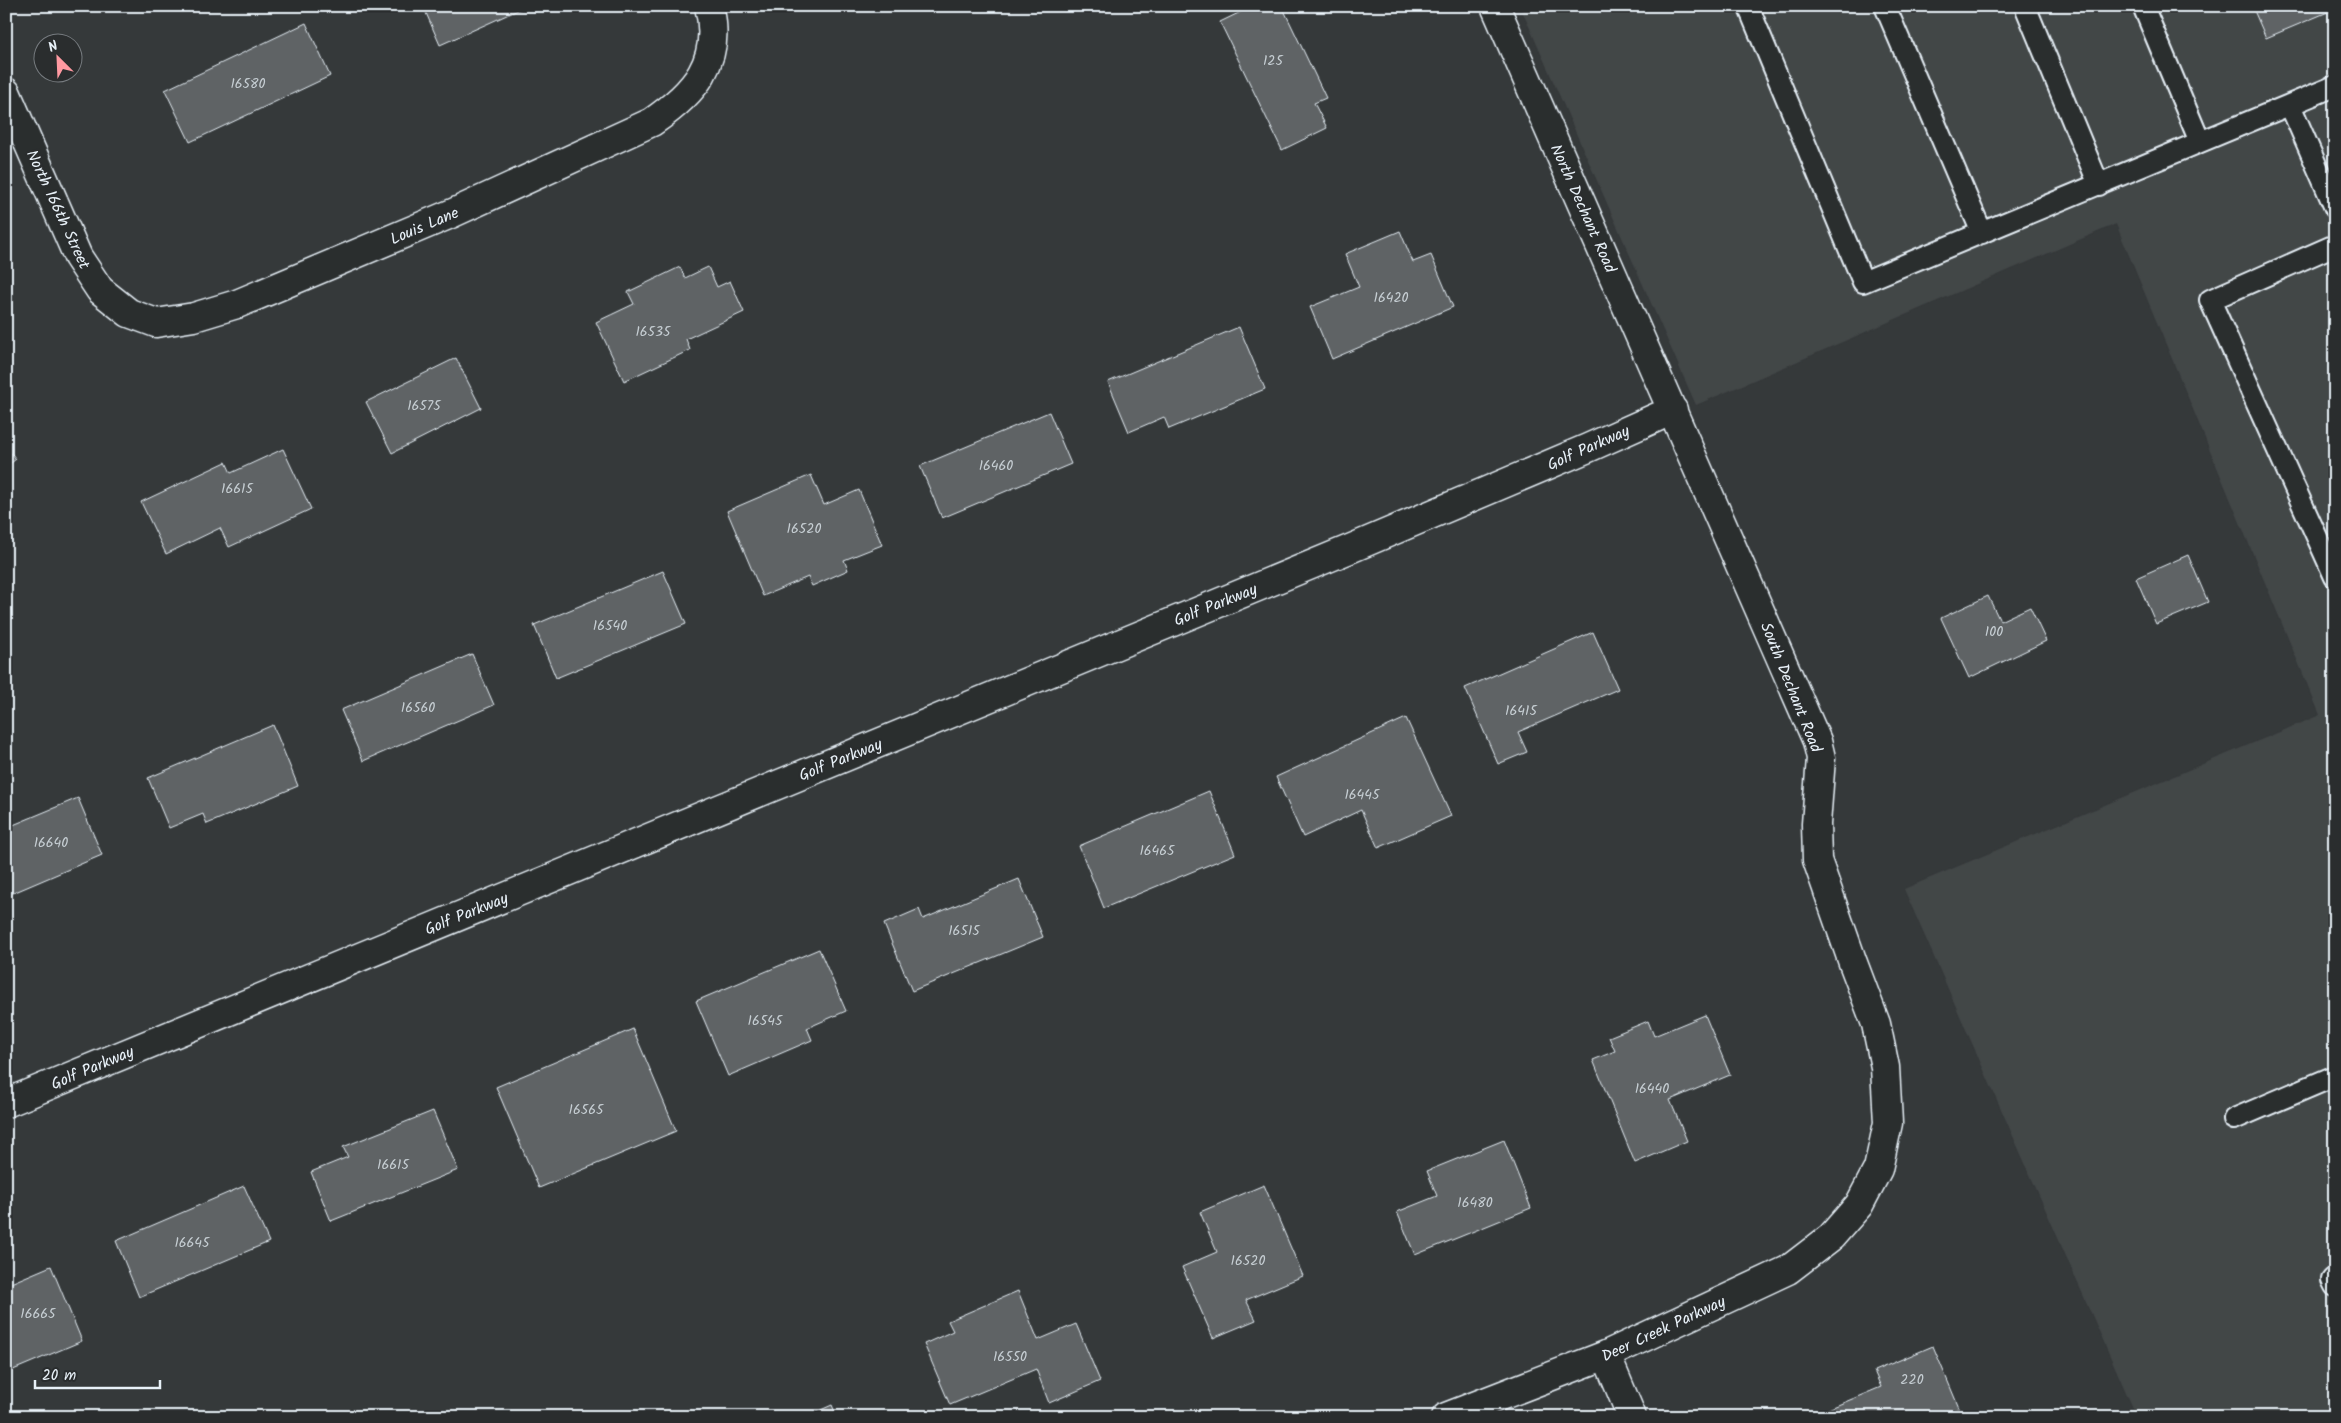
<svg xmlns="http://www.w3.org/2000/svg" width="2341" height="1423" viewBox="0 0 2341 1423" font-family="Kalam,sans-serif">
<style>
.built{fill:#424647}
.building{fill:#5f6365;stroke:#e8f1f8}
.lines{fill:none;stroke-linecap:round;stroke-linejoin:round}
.lane-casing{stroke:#e8f1f8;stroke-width:24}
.street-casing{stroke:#e8f1f8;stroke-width:31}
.lane{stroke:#2a2d2e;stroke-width:20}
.street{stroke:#2a2d2e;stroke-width:28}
.labels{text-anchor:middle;stroke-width:4.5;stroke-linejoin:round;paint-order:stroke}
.number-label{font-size:14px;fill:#c6ced3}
.street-label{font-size:16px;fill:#e8f1f8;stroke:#2a2d2e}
</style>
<rect width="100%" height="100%" fill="#35393a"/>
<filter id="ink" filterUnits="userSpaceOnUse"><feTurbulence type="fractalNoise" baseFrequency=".02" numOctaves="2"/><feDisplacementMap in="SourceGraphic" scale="10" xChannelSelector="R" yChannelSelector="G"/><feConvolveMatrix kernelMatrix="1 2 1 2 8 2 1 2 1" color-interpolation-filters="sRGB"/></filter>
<g filter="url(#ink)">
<!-- built -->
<path class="built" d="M 1520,6 L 2335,6 L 2335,1417 L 2137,1417 L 1904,889 L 2320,715 L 2116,224 L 1696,405 Z"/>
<!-- building -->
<path class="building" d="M 423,6 L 527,6 L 440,45 Z
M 1253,6 L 1282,6 L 1326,98 L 1314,103 L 1327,128 L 1282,150 L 1220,22 Z
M 2252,6 L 2335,6 L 2335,9 L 2266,38 Z
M 306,23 L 330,76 L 190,142 L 165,90 Z
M 1400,231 L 1413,262 L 1431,255 L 1453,307 L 1332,359 L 1310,307 L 1359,287 L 1345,254 Z
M 680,267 L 685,278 L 708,267 L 717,287 L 730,281 L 744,312 L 686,339 L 690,350 L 624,381 L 596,322 L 634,304 L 628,292 Z
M 1239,327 L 1265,389 L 1169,429 L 1164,417 L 1129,432 L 1108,382 Z
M 456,358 L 481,408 L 392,453 L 366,402 Z
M 1049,412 L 1071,464 L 942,518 L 920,466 Z
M 6,447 L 16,459 L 6,467 Z
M 283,449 L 311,509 L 229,547 L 220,528 L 166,554 L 141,502 L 226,462 L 231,473 Z
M 811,475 L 824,505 L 859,490 L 882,545 L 844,560 L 848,570 L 812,586 L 808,577 L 763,596 L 727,511 Z
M 2188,555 L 2208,602 L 2156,624 L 2136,578 Z
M 663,571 L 686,624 L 556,678 L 534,625 Z
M 1988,596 L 2000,621 L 2030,607 L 2046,641 L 1969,678 L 1941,618 Z
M 1593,632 L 1618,689 L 1518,732 L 1527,752 L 1498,764 L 1465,688 Z
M 472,654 L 494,705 L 363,761 L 341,710 Z
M 1406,718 L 1451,816 L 1378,848 L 1361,810 L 1303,837 L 1276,777 Z
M 273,725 L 298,786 L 207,824 L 203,814 L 169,828 L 148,778 Z
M 1209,791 L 1235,854 L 1104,908 L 1079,846 Z
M 78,798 L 102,855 L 6,896 L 6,828 Z
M 1019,879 L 1043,937 L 912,991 L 884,924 L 919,909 L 923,919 Z
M 819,949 L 846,1011 L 807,1028 L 812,1040 L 728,1076 L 696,1001 Z
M 1705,1015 L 1730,1075 L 1670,1100 L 1687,1141 L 1635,1163 L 1593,1060 L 1615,1051 L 1609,1037 L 1648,1021 L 1654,1036 Z
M 633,1029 L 676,1131 L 539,1188 L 496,1087 Z
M 433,1111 L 458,1170 L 331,1221 L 311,1172 L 348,1157 L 343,1147 Z
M 1504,1140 L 1531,1208 L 1415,1255 L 1397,1212 L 1437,1196 L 1427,1171 Z
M 1264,1185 L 1303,1276 L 1246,1300 L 1256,1320 L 1213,1338 L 1182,1267 L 1217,1252 L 1200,1212 Z
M 244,1186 L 269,1242 L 139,1297 L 116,1241 Z
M 51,1266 L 82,1341 L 6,1373 L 6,1285 Z
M 1018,1291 L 1038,1340 L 1076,1324 L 1100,1381 L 1049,1403 L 1036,1369 L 950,1405 L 924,1344 L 953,1331 L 948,1321 Z
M 1933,1346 L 1959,1408 L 1939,1417 L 1809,1417 L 1881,1387 L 1874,1371 Z
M 832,1405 L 837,1417 L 805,1417 Z"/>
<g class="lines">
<!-- lane casing -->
<g class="lane-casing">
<path id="lane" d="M 1748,6 L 1863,282 L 2335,86
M 1885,6 L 1982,233
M 2025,6 L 2099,185
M 2143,6 L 2200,142
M 2290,105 L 2335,208
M 2335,245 L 2210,300 L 2335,577
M 2234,1119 L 2335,1076
M 2335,1277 L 2332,1280 L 2335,1286"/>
</g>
<!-- street casing -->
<g class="street-casing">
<path id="street" d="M 6,92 L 78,257 L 100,290 L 129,313 L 156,323 L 194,317 L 237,304 L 453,213 L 652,122 C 694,93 723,62 709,6
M 6,1103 L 1352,548 L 1588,448 L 1673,410
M 1606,1355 L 1632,1417
M 1446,1417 L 1606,1355 L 1788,1270 L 1831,1237 L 1859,1205 L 1878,1169 L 1888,1123 L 1885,1067 L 1876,1024 L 1853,963 L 1817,860 L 1816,824 L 1821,758 L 1817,741 L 1495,6"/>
</g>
<!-- lane -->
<use href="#lane" class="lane"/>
<!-- street -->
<use href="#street" class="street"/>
</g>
</g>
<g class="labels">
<!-- number labels -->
<g class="number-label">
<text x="1273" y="65">125</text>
<text x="248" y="88">16580</text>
<text x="1391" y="302">16420</text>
<text x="653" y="336">16535</text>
<text x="424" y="410">16575</text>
<text x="996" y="470">16460</text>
<text x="237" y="493">16615</text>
<text x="804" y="533">16520</text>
<text x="610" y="630">16540</text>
<text x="1994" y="636">100</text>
<text x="418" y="712">16560</text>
<text x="1521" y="715">16415</text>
<text x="1362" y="799">16445</text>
<text x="51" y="847">16640</text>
<text x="1157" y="855">16465</text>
<text x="964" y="935">16515</text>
<text x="765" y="1025">16545</text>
<text x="1652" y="1093">16440</text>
<text x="586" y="1114">16565</text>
<text x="393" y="1169">16615</text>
<text x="1475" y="1207">16480</text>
<text x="192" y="1247">16645</text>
<text x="1248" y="1265">16520</text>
<text x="38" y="1318">16665</text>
<text x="1010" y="1361">16550</text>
<text x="1912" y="1384">220</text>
</g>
<!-- street labels -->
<g class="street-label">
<text transform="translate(1584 208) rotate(66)" y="6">North Dechant Road</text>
<text transform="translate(59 209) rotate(65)" y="6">North 166th Street</text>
<text transform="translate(424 225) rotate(-23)" y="6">Louis Lane</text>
<text transform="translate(1588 447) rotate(-24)" y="6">Golf Parkway</text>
<text transform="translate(1215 604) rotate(-22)" y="6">Golf Parkway</text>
<text transform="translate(1792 687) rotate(68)" y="6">South Dechant Road</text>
<text transform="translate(840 759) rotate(-22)" y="6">Golf Parkway</text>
<text transform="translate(466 913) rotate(-22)" y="6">Golf Parkway</text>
<text transform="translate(92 1067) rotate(-23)" y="6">Golf Parkway</text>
<text transform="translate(1663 1328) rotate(-25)" y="6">Deer Creek Parkway</text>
</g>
</g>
<!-- margin -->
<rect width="2341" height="1423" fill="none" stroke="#2a2d2e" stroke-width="25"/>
<rect x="12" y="12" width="2316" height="1398" fill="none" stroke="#e8f1f8" stroke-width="2" filter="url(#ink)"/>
<!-- north arrow -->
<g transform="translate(58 58) rotate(336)"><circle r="24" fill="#2a2d2e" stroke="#767b7f"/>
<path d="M0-4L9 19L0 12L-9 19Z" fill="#ff9aa2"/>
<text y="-8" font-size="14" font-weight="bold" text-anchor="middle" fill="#e8f1f8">N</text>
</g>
<!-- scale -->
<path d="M35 1380v8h125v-8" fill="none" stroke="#e8f1f8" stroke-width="2.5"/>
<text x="42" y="1380" font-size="15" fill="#e8f1f8" stroke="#2a2d2e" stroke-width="4" paint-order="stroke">20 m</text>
</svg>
